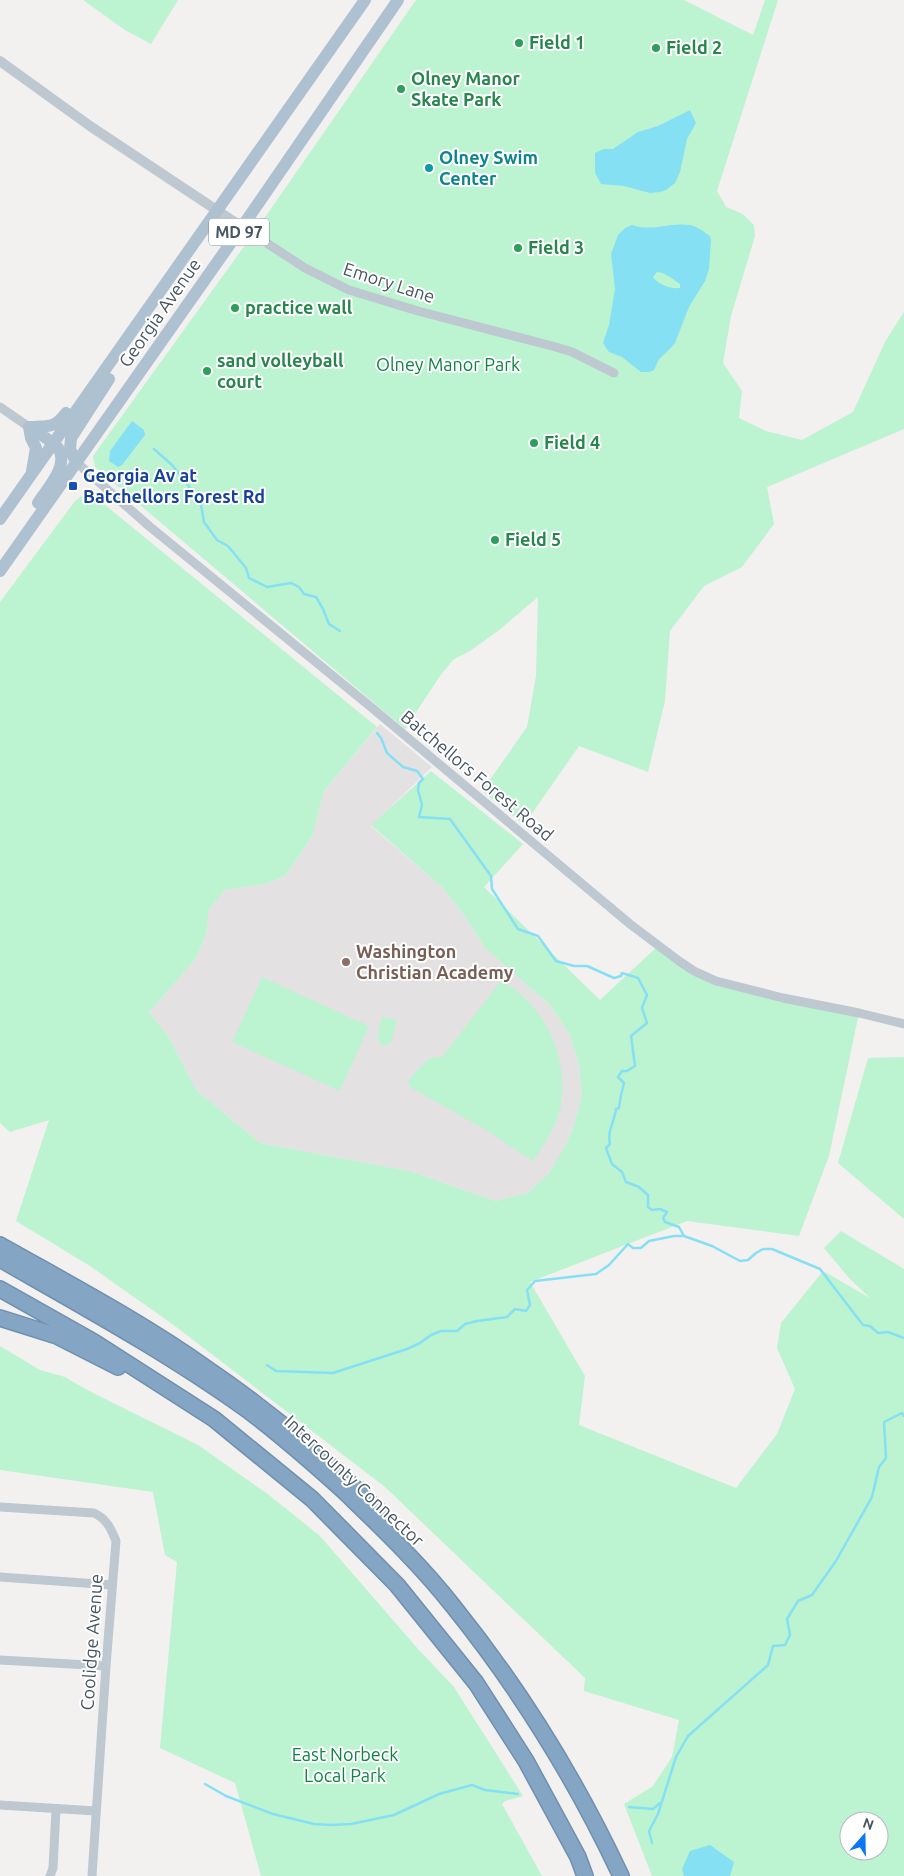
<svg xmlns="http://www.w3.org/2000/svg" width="904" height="1876" viewBox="0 0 904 1876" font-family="Ubuntu,sans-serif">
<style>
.education{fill:#e4e1e2}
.green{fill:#bcf3d0;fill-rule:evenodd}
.water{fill:#86e0f4;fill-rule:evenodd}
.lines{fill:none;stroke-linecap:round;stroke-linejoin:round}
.stream{stroke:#86e0f4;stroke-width:2.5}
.motorway-casing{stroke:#6f90af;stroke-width:18}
.minor{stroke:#bdc8d1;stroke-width:9}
.tertiary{stroke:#bdc8d1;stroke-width:10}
.primary{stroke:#aec1d1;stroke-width:12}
.motorway{stroke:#84a5c3;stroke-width:15}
.leisure-dot{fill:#2e9e5b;stroke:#fff;stroke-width:2}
.culture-dot{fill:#0f9aa8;stroke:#fff;stroke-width:2}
.transit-dot{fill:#1a4fb4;stroke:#fff;stroke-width:2}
.education-dot{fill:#8d6e63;stroke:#fff;stroke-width:2}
.labels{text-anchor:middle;stroke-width:4;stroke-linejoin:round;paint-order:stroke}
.shield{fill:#fff;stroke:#7e8890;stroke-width:1}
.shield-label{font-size:16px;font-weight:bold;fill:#465560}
.leisure-label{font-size:18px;font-weight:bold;fill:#27864d;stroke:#fff;text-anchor:start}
.culture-label{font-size:18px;font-weight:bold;fill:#0d838f;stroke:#fff;text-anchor:start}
.street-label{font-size:18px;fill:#465560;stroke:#fff}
.park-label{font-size:18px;fill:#0f8345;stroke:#fff}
.transit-label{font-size:18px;font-weight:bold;fill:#164399;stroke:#fff;text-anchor:start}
.education-label{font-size:18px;font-weight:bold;fill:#785e54;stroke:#fff;text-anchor:start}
</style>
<rect width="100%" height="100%" fill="#f3f0f0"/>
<!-- education -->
<path class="education" d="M 380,724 L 432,767 L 371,826 L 443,888 L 464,915 L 485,948 L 550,1005 L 569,1033 L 579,1065 L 582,1096 L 574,1125 L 567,1142 L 549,1173 L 528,1193 L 495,1201 L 410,1171 L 260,1143 L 196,1090 L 170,1039 L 149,1012 L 195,960 L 206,935 L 209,909 L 225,890 L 265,884 L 285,876 L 312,837 L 324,791 Z"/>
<!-- green -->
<path class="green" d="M 83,0 L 178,0 L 151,44 L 125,30 Z
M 416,0 L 684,0 L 753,35 L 765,0 L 778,0 L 717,191 L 726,207 L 743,214 L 754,225 L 755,236 L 731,316 L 723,363 L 742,391 L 739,418 L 766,431 L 802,440 L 853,412 L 885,342 L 904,312 L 904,429 L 767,487 L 774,524 L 742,567 L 704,586 L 670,631 L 665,701 L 648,772 L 579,746 L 524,825 L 482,791 L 527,727 L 536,676 L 538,597 L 498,631 L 470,651 L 453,660 L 440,676 L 405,729 L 95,467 L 93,456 L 261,223 Z
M 86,493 L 94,496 L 377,727 L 324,791 L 312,837 L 285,876 L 265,884 L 225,890 L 209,909 L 206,935 L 195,960 L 149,1012 L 170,1039 L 196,1090 L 260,1143 L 410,1171 L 495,1201 L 528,1193 L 549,1173 L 567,1142 L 574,1125 L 582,1096 L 579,1065 L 569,1033 L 550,1005 L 485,948 L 464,915 L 443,888 L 371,825 L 431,771 L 523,844 L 484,887 L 600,1000 L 659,945 L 716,981 L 859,1013 L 829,1156 L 799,1236 L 687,1221 L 530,1282 L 585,1376 L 579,1425 L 736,1488 L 777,1434 L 795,1389 L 777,1348 L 781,1323 L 823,1271 L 870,1298 L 849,1278 L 824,1248 L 841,1231 L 904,1269 L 904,1876 L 652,1876 L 624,1804 L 653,1786 L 672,1757 L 679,1720 L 584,1691 L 585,1678 L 385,1487 L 175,1326 L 90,1266 L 16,1221 L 49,1120 L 10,1132 L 0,1123 L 0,602 L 75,501 ZM 849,1821 L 879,1821 L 879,1851 L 849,1851 Z
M 262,977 L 369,1026 L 340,1091 L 232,1042 Z
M 501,981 C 540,1001 564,1047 562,1090 C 561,1097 562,1104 560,1110 C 555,1129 544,1145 533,1161 L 484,1129 L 410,1087 L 408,1080 L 429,1058 L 442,1057 Z
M 382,1017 L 397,1020 L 391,1043 L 382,1046 L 377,1037 Z
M 904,1057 L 904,1219 L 838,1163 L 868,1058 Z
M 0,1346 L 40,1370 L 65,1377 L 91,1392 L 198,1445 L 269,1495 L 320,1536 L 418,1649 L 454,1687 L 523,1796 L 505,1801 L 502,1804 L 542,1876 L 261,1876 L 235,1783 L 160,1748 L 177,1562 L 165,1555 L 153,1492 L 0,1470 Z"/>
<!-- water -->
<path class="water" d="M 690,110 L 696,123 L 687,139 L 680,172 L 675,183 L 666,190 L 660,192 L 650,193 L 624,186 L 601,184 L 595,173 L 595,153 L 604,149 L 613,149 L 638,132 L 658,126 Z
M 632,225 C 652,232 669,222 689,225 C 697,226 704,232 710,236 L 711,240 L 709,269 L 705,281 L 689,307 L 675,343 L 670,349 L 659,359 L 654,370 L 649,372 L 641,372 L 622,357 L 609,352 L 603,343 L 609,325 L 615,289 L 611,254 L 618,235 L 625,228 ZM 657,272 C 667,273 672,279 680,284 L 680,288 C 670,289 659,285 653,277 Z
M 132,421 L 144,430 L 145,435 L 122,465 L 118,467 L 109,461 L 110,451 Z
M 710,1845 L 734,1862 L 730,1876 L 684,1876 L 682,1869 L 690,1851 Z"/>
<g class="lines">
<!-- stream -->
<path class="stream" d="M 154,449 L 172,465 L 188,485 L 201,505 L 204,522 L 217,540 L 228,546 L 246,568 L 249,578 L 267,587 L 291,583 L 299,587 L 304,594 L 316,597 L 323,609 L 329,624 L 340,631
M 377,733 L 381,738 L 387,753 L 403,767 L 417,771 L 423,779 L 419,783 L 418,790 L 422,805 L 419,817 L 450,819 L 491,876 L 492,889 L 518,929 L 538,936 L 556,961 L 574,966 L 587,966 L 614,978 L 621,976 L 622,973 L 638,978 L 647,995 L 642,1008 L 647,1023 L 631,1036 L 635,1066 L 627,1071 L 622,1071 L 618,1077 L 624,1083 C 622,1091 620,1098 619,1108 L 616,1109 C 614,1123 607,1131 610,1144 L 606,1148 L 612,1164 L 622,1172 L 626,1182 L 639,1187 L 648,1195 L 648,1207 L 652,1210 L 660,1209 L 667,1212 L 663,1218 L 665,1222 L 679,1227 L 684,1236
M 267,1365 L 276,1371 L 333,1373 L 407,1349 L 420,1343 L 431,1335 L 441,1331 L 457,1331 L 465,1324 L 477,1321 L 507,1317 L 515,1309 L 526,1311 L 530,1305 L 527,1290 L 535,1281 L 596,1274 L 609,1265 L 628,1244 L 633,1248 L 641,1248 L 649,1241 L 674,1236 L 684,1236 L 712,1246 L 740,1261 L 748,1260 L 756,1253 L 763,1249 L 772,1249 L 820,1269 L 863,1325 L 870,1326 L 878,1333 L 888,1332 L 904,1338
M 205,1784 L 226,1796 L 273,1814 L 314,1824 L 331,1825 L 351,1824 L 394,1815 L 439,1794 L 472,1785 L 485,1790 L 518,1794
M 629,1807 L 653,1809 L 660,1803
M 652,1843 L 649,1831 L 658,1814 L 676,1757 L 688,1736 L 768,1665 L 773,1646 L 785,1645 L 790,1635 L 787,1619 L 798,1601 L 812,1595 L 836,1561 L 872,1497 L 879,1467 L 886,1458 L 884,1422 L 902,1413 L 904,1416"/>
<!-- motorway casing -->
<g class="motorway-casing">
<path id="motorway" d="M 0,1245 C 69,1284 141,1322 206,1368 C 268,1410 325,1458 379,1511
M 0,1259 C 84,1307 170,1354 249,1411 C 282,1436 314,1464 345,1492 C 382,1528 421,1565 453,1606 C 519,1688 576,1780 621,1876
M 0,1289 L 94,1342 L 214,1419 L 312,1499 L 397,1585 L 476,1683 L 526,1761 L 578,1857 L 585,1876
M 0,1318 L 57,1336 L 118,1367"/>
</g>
<!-- minor -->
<path class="minor" d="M 242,227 L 305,268 L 349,290 L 418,311 L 556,347 L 572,352 L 614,373
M 0,407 L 29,427
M 76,462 L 149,526 L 371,707 L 630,924 L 679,961 L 694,971 L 716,981 L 783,998 L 859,1013 L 904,1024
M 0,1507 L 94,1513 C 107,1519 111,1529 116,1541 L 106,1666 L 92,1876
M 0,1577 L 112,1585
M 0,1660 L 106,1666
M 0,1805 L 96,1811
M 50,1876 L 53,1868 L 56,1809"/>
<!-- tertiary -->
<path class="tertiary" d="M 0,61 L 90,126 L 242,227"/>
<!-- primary -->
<path class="primary" d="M 29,427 C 38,433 51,440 58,448 C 70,465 47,489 38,503
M 29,427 C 48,426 54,429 66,413
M 29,427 L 31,438 L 36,448 L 32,471
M 76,462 L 70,449 L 71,438 L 109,379
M 0,519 L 365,0
M 0,571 L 242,227 L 398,0"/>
<!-- motorway -->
<use href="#motorway" class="motorway"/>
</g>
<!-- markers -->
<g class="leisure-dot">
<circle cx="519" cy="43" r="5"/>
<circle cx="656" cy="48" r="5"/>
<circle cx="401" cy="89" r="5"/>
<circle cx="518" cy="248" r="5"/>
<circle cx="235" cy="308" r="5"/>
<circle cx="207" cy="371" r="5"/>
<circle cx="534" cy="443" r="5"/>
<circle cx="495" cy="540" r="5"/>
</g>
<circle class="culture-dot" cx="429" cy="168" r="5"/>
<rect class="transit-dot" x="68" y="481" width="10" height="10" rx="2.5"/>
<circle class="education-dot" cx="346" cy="962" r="5"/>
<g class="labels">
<!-- shield labels -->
<rect class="shield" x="209" y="218.5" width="60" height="27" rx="4"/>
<g class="shield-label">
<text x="239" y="238">MD 97</text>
</g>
<!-- leisure labels -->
<g class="leisure-label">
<text x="529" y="49">Field 1</text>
<text x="666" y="54">Field 2</text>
<text x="411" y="85">Olney Manor<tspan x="411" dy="21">Skate Park</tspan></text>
<text x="528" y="254">Field 3</text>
<text x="245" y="314">practice wall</text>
<text x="217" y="367">sand volleyball<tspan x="217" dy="21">court</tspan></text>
<text x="544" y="449">Field 4</text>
<text x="505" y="546">Field 5</text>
</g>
<!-- culture labels -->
<g class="culture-label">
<text x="439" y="164">Olney Swim<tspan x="439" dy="21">Center</tspan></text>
</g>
<!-- street labels -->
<g class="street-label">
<text transform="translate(389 283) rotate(18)" y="6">Emory Lane</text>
<text transform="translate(160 313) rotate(-55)" y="6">Georgia Avenue</text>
<text transform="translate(477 776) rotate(40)" y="6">Batchellors Forest Road</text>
<text transform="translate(354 1481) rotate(43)" y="6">Intercounty Connector</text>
<text transform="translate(92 1642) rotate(-86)" y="6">Coolidge Avenue</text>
</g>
<!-- park labels -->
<g class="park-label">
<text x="448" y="371">Olney Manor Park</text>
<text x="345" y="1761">East Norbeck<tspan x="345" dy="21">Local Park</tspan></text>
</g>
<!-- transit labels -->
<g class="transit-label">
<text x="83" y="482">Georgia Av at<tspan x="83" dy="21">Batchellors Forest Rd</tspan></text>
</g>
<!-- education labels -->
<g class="education-label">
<text x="356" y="958">Washington<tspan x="356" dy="21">Christian Academy</tspan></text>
</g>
</g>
<!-- north arrow -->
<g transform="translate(864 1836) rotate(20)"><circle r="24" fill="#ffffff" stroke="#b5bbbf"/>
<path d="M0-4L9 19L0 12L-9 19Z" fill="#0a77f4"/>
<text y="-8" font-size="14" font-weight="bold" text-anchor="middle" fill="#465560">N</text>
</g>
</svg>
